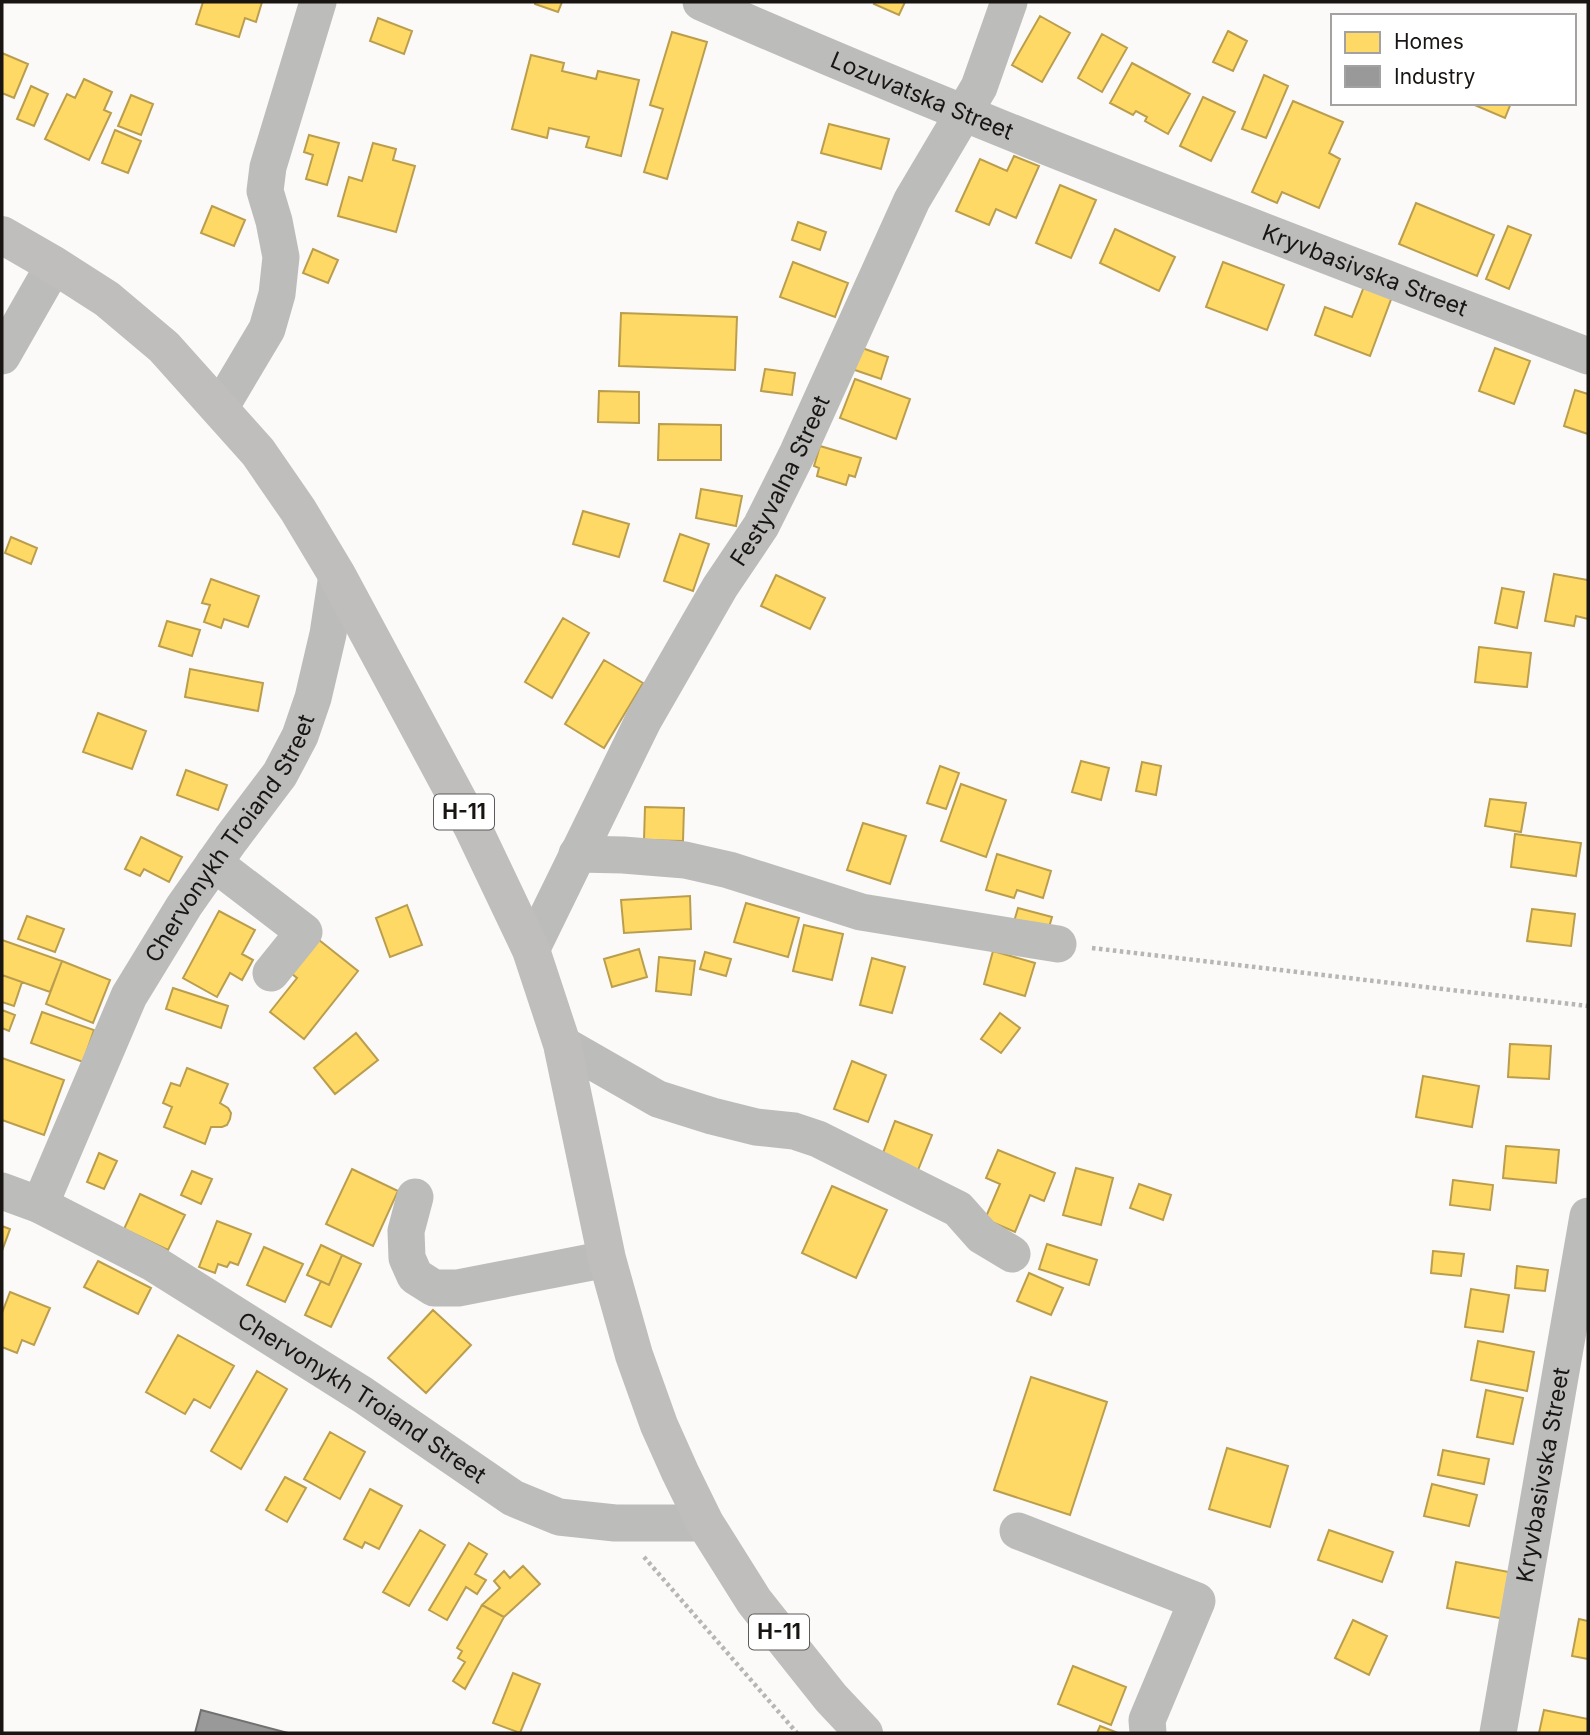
<svg xmlns="http://www.w3.org/2000/svg" width="1590" height="1735" viewBox="0 0 1590 1735" font-family="Inter,sans-serif">
<style>
.homes{fill:#ffd966;stroke:#ba9e4d;stroke-width:2}
.industry{fill:#999;stroke:#727171;stroke-width:2}
.lines{fill:none;stroke-linecap:round;stroke-linejoin:round}
.path{stroke:#b7b6b5;stroke-width:4.5;stroke-dasharray:3.5 3.5;stroke-linecap:butt}
.minor{stroke:#bcbcba;stroke-width:37}
.major{stroke:#c0bebc;stroke-width:38}
.labels{text-anchor:middle;stroke-width:7;stroke-linejoin:round;paint-order:stroke}
.shield{fill:#fff;stroke:#5d5b5a;stroke-width:2}
.shield-label{font-size:21px;font-weight:bold;fill:#181513}
.street-label{font-size:23px;fill:#181513;stroke:#fff}
</style>
<rect width="100%" height="100%" fill="#fcfaf8"/>
<!-- homes -->
<path class="homes" d="M 203,2 L 262,2 L 256,22 L 245,18 L 239,37 L 196,24 Z
M 535,2 L 562,2 L 558,12 L 535,4 Z
M 875,2 L 905,2 L 899,15 L 874,4 Z
M 1040,16 L 1070,33 L 1042,82 L 1012,65 Z
M 378,18 L 412,31 L 404,54 L 370,41 Z
M 1228,31 L 1247,41 L 1233,71 L 1213,62 Z
M 672,32 L 707,42 L 667,179 L 644,172 L 663,109 L 650,105 Z
M 1102,34 L 1127,48 L 1102,92 L 1078,78 Z
M 2,53 L 28,64 L 14,98 L 2,93 Z
M 531,55 L 564,63 L 562,71 L 596,79 L 598,71 L 639,80 L 621,156 L 586,147 L 589,137 L 549,128 L 547,138 L 512,129 Z
M 1132,63 L 1190,94 L 1168,134 L 1145,121 L 1147,117 L 1136,111 L 1133,115 L 1110,103 Z
M 1264,75 L 1288,86 L 1266,138 L 1242,129 Z
M 84,79 L 112,92 L 104,110 L 111,113 L 89,160 L 45,139 L 67,94 L 75,98 Z
M 31,86 L 48,94 L 34,126 L 17,119 Z
M 131,95 L 153,104 L 141,135 L 118,126 Z
M 1203,97 L 1235,112 L 1211,161 L 1180,146 Z
M 1293,101 L 1343,122 L 1329,153 L 1340,159 L 1319,208 L 1282,192 L 1277,203 L 1252,192 Z
M 1470,103 L 1511,103 L 1505,118 Z
M 829,124 L 889,139 L 881,169 L 821,153 Z
M 115,130 L 141,141 L 128,173 L 102,163 Z
M 309,135 L 339,143 L 327,185 L 306,179 L 313,155 L 304,152 Z
M 373,143 L 396,149 L 393,160 L 415,166 L 396,232 L 338,216 L 349,177 L 362,181 Z
M 1014,156 L 1039,166 L 1016,218 L 996,209 L 989,225 L 956,211 L 980,159 L 1007,171 Z
M 1060,185 L 1096,200 L 1071,258 L 1036,243 Z
M 1416,203 L 1494,235 L 1477,276 L 1399,244 Z
M 212,206 L 245,220 L 234,246 L 201,233 Z
M 798,222 L 826,232 L 820,250 L 792,240 Z
M 1508,226 L 1531,235 L 1509,289 L 1486,279 Z
M 1115,229 L 1175,257 L 1159,291 L 1100,263 Z
M 313,249 L 338,260 L 328,283 L 303,273 Z
M 793,262 L 848,283 L 835,317 L 780,297 Z
M 1223,262 L 1284,285 L 1267,330 L 1206,307 Z
M 1365,284 L 1393,294 L 1370,356 L 1315,335 L 1325,307 L 1352,317 Z
M 621,313 L 737,317 L 735,370 L 619,366 Z
M 859,347 L 888,357 L 881,379 L 852,369 Z
M 1495,348 L 1530,361 L 1514,404 L 1479,391 Z
M 765,369 L 795,373 L 792,395 L 761,391 Z
M 855,379 L 910,399 L 896,439 L 840,418 Z
M 1575,390 L 1588,394 L 1588,434 L 1564,426 Z
M 599,391 L 639,392 L 639,423 L 598,422 Z
M 659,424 L 721,425 L 721,460 L 658,460 Z
M 820,446 L 861,458 L 855,477 L 849,475 L 846,485 L 817,476 L 819,468 L 814,466 Z
M 701,489 L 742,496 L 736,526 L 696,518 Z
M 583,511 L 629,524 L 619,557 L 573,544 Z
M 680,534 L 709,544 L 693,591 L 664,581 Z
M 11,537 L 37,548 L 31,564 L 5,553 Z
M 1554,574 L 1588,580 L 1588,619 L 1576,616 L 1574,626 L 1545,621 Z
M 776,575 L 825,598 L 810,629 L 761,606 Z
M 211,579 L 259,596 L 248,627 L 224,619 L 221,628 L 204,622 L 210,605 L 202,603 Z
M 1502,588 L 1524,592 L 1517,628 L 1495,623 Z
M 563,618 L 589,633 L 552,698 L 525,682 Z
M 167,621 L 200,630 L 192,656 L 159,646 Z
M 1479,647 L 1531,653 L 1527,687 L 1475,682 Z
M 604,660 L 643,683 L 604,748 L 565,724 Z
M 190,669 L 263,683 L 258,711 L 185,697 Z
M 98,713 L 146,731 L 132,769 L 83,752 Z
M 1081,761 L 1109,768 L 1101,800 L 1072,792 Z
M 1142,762 L 1161,766 L 1156,795 L 1136,791 Z
M 940,766 L 959,773 L 946,809 L 927,803 Z
M 186,770 L 227,785 L 218,810 L 177,795 Z
M 961,784 L 1006,800 L 986,857 L 941,841 Z
M 1490,799 L 1526,803 L 1521,832 L 1485,826 Z
M 645,807 L 684,808 L 683,841 L 644,840 Z
M 863,823 L 906,836 L 890,884 L 847,870 Z
M 1515,834 L 1581,843 L 1576,876 L 1511,867 Z
M 141,837 L 182,857 L 169,882 L 144,869 L 140,876 L 125,869 Z
M 997,854 L 1051,871 L 1043,898 L 1017,890 L 1014,898 L 986,890 Z
M 690,896 L 691,929 L 624,933 L 621,900 Z
M 746,903 L 799,918 L 788,957 L 734,942 Z
M 407,905 L 422,945 L 390,957 L 376,918 Z
M 1018,908 L 1052,917 L 1047,934 L 1013,925 Z
M 1532,909 L 1575,914 L 1571,946 L 1527,941 Z
M 219,911 L 255,930 L 242,954 L 253,960 L 242,980 L 230,973 L 217,997 L 183,978 Z
M 27,916 L 64,929 L 55,952 L 18,939 Z
M 804,925 L 843,934 L 832,980 L 793,971 Z
M 314,936 L 358,971 L 304,1039 L 270,1012 L 297,978 L 287,970 Z
M 2,940 L 62,961 L 50,992 L 2,975 Z
M 639,949 L 647,977 L 612,987 L 604,959 Z
M 993,951 L 1035,963 L 1025,996 L 984,984 Z
M 705,952 L 731,959 L 726,976 L 700,969 Z
M 659,957 L 695,961 L 691,995 L 656,991 Z
M 872,958 L 905,967 L 892,1013 L 860,1005 Z
M 62,961 L 110,980 L 93,1023 L 46,1004 Z
M 2,975 L 22,982 L 14,1006 L 2,1002 Z
M 173,988 L 228,1006 L 221,1028 L 166,1009 Z
M 2,1010 L 15,1015 L 9,1031 L 2,1028 Z
M 42,1012 L 94,1030 L 83,1062 L 31,1043 Z
M 1000,1013 L 1020,1028 L 1001,1053 L 981,1039 Z
M 356,1033 L 378,1060 L 335,1094 L 314,1068 Z
M 1510,1044 L 1551,1046 L 1549,1079 L 1508,1077 Z
M 2,1058 L 64,1080 L 44,1135 L 2,1120 Z
M 852,1061 L 886,1075 L 868,1122 L 834,1109 Z
M 187,1068 L 228,1084 L 220,1103 L 228,1108 L 231,1113 L 230,1119 L 227,1125 L 222,1127 L 211,1127 L 205,1144 L 164,1127 L 172,1107 L 163,1103 L 171,1083 L 180,1086 Z
M 1423,1076 L 1479,1086 L 1472,1127 L 1416,1117 Z
M 895,1121 L 932,1135 L 916,1175 L 880,1161 Z
M 1506,1146 L 1559,1150 L 1556,1183 L 1503,1178 Z
M 998,1150 L 1055,1173 L 1044,1201 L 1030,1195 L 1015,1232 L 985,1219 L 1000,1184 L 986,1178 Z
M 99,1153 L 117,1161 L 104,1189 L 87,1182 Z
M 1076,1168 L 1113,1178 L 1101,1225 L 1063,1215 Z
M 352,1169 L 398,1191 L 373,1246 L 326,1224 Z
M 192,1171 L 212,1179 L 201,1204 L 181,1195 Z
M 1453,1180 L 1493,1185 L 1490,1210 L 1450,1205 Z
M 1139,1184 L 1171,1195 L 1163,1220 L 1130,1208 Z
M 832,1186 L 887,1210 L 856,1278 L 802,1253 Z
M 140,1194 L 185,1215 L 168,1250 L 124,1229 Z
M 217,1221 L 251,1234 L 238,1265 L 230,1262 L 227,1267 L 218,1264 L 215,1273 L 199,1267 Z
M 2,1226 L 10,1229 L 2,1251 Z
M 1047,1244 L 1097,1260 L 1089,1285 L 1039,1269 Z
M 321,1245 L 342,1255 L 329,1285 L 307,1275 Z
M 264,1247 L 303,1264 L 285,1302 L 247,1285 Z
M 1433,1251 L 1464,1254 L 1461,1276 L 1431,1273 Z
M 342,1255 L 361,1264 L 331,1327 L 305,1315 L 321,1281 L 329,1285 Z
M 98,1261 L 151,1288 L 138,1314 L 84,1287 Z
M 1517,1266 L 1548,1270 L 1545,1291 L 1515,1288 Z
M 1029,1273 L 1063,1288 L 1051,1315 L 1017,1301 Z
M 1471,1289 L 1509,1295 L 1503,1332 L 1465,1327 Z
M 10,1292 L 50,1308 L 34,1345 L 22,1340 L 17,1353 L 2,1347 L 2,1313 Z
M 433,1310 L 471,1345 L 426,1393 L 388,1358 Z
M 178,1335 L 234,1366 L 210,1408 L 194,1399 L 185,1414 L 146,1392 Z
M 1478,1341 L 1534,1352 L 1527,1391 L 1471,1380 Z
M 257,1371 L 287,1389 L 241,1469 L 211,1451 Z
M 1031,1377 L 1107,1402 L 1070,1515 L 994,1490 Z
M 1486,1390 L 1523,1398 L 1513,1444 L 1477,1437 Z
M 330,1432 L 365,1452 L 340,1499 L 304,1479 Z
M 1227,1448 L 1288,1466 L 1270,1527 L 1209,1509 Z
M 1443,1450 L 1489,1459 L 1484,1484 L 1438,1475 Z
M 285,1477 L 306,1488 L 287,1522 L 266,1510 Z
M 1432,1484 L 1477,1495 L 1469,1526 L 1424,1516 Z
M 370,1489 L 402,1506 L 379,1549 L 365,1542 L 362,1548 L 344,1539 Z
M 420,1530 L 445,1545 L 409,1606 L 383,1592 Z
M 1329,1530 L 1393,1552 L 1382,1582 L 1318,1560 Z
M 469,1543 L 487,1554 L 475,1574 L 486,1580 L 477,1594 L 466,1587 L 447,1620 L 429,1610 Z
M 1456,1562 L 1514,1573 L 1505,1619 L 1447,1608 Z
M 523,1566 L 540,1584 L 504,1617 L 482,1605 L 500,1588 L 494,1581 L 504,1571 L 510,1578 Z
M 482,1605 L 504,1617 L 465,1689 L 453,1681 L 465,1662 L 458,1658 L 462,1651 L 457,1648 Z
M 1579,1619 L 1588,1621 L 1588,1659 L 1572,1656 Z
M 1353,1620 L 1387,1636 L 1369,1675 L 1335,1658 Z
M 1073,1666 L 1126,1687 L 1111,1725 L 1058,1704 Z
M 513,1673 L 540,1684 L 520,1733 L 493,1723 Z
M 1544,1710 L 1588,1719 L 1588,1733 L 1539,1733 Z
M 1100,1726 L 1118,1733 L 1097,1733 Z"/>
<!-- industry -->
<path class="industry" d="M 201,1710 L 288,1733 L 195,1733 Z"/>
<g class="lines">
<!-- path -->
<path class="path" d="M 1092,948 L 1588,1006
M 644,1557 L 797,1733"/>
<!-- minor -->
<g class="minor">
<path id="s1" d="M 701,2 C 992,131 1291,241 1588,356"/>
<path d="M 2,356 L 54,265"/>
<path d="M 220,408 L 267,329 L 277,294 L 281,257 L 274,221 L 265,191 L 268,167 L 318,2"/>
<path d="M 577,854 L 623,855 L 685,860 L 729,870 L 861,912 L 1058,944"/>
<path d="M 214,863 L 304,932 L 271,973"/>
<path id="s2" d="M 531,950 L 643,721 L 720,587 L 761,526 L 798,452 L 912,200 L 979,87 L 1009,2"/>
<path d="M 562,1044 L 658,1099 L 712,1116 L 756,1127 L 794,1131 L 818,1139 L 958,1209 L 982,1236 L 1012,1254"/>
<path id="s3" d="M 2,1191 L 40,1205 L 153,1263 L 363,1395 L 513,1498 L 559,1517 L 615,1523 L 705,1523"/>
<path d="M 415,1197 L 406,1231 L 407,1258 L 415,1276 L 434,1288 L 458,1288 L 607,1259"/>
<path id="s4" d="M 40,1205 L 129,996 L 184,906 L 231,839 L 280,774 L 300,736 L 313,698 L 328,634 L 337,575"/>
<path d="M 1018,1531 L 1197,1601 L 1147,1720 L 1148,1733"/>
<path id="s5" d="M 1498,1733 L 1588,1216"/>
</g>
<!-- major -->
<path class="major" d="M 2,235 L 54,265 L 107,299 L 164,347 L 258,452 L 298,510 L 337,575 L 473,828 L 531,950 L 562,1044 L 607,1259 L 634,1355 L 659,1425 L 680,1472 L 705,1523 L 754,1601 L 831,1698 L 864,1733"/>
</g>
<g class="labels">
<!-- shield labels -->
<g class="shield">
<rect x="434" y="794.5" width="60" height="35" rx="5"/>
<rect x="749" y="1614.5" width="60" height="35" rx="5"/>
</g>
<g class="shield-label">
<text x="464" y="819">Н-11</text>
<text x="779" y="1639">Н-11</text>
</g>
<!-- street labels -->
<g class="street-label">
<text dy="8" stroke="none"><textPath href="#s1" startOffset="240">Lozuvatska Street</textPath></text>
<text dy="8" stroke="none"><textPath href="#s1" startOffset="716">Kryvbasivska Street</textPath></text>
<text dy="8" stroke="none"><textPath href="#s2" startOffset="532">Festyvalna Street</textPath></text>
<text dy="8" stroke="none"><textPath href="#s4" startOffset="415">Chervonykh Troiand Street</textPath></text>
<text dy="8" stroke="none"><textPath href="#s3" startOffset="416">Chervonykh Troiand Street</textPath></text>
<text dy="8" stroke="none"><textPath href="#s5" startOffset="262">Kryvbasivska Street</textPath></text>
</g>
</g>
<!-- border -->
<rect width="1590" height="1735" fill="none" stroke="#181513" stroke-width="7"/>
<!-- legend -->
<rect x="1331" y="14" width="245" height="91" fill="#ffffff" stroke="#a3a1a1" stroke-width="2"/>
<rect x="1345" y="32" width="35" height="21" fill="#ffd966" stroke="#a3a1a1" stroke-width="2"/>
<text x="1394" y="49" font-size="21" fill="#181513">Homes</text>
<rect x="1345" y="66" width="35" height="21" fill="#999999" stroke="#a3a1a1" stroke-width="2"/>
<text x="1394" y="84" font-size="21" fill="#181513">Industry</text>
</svg>
